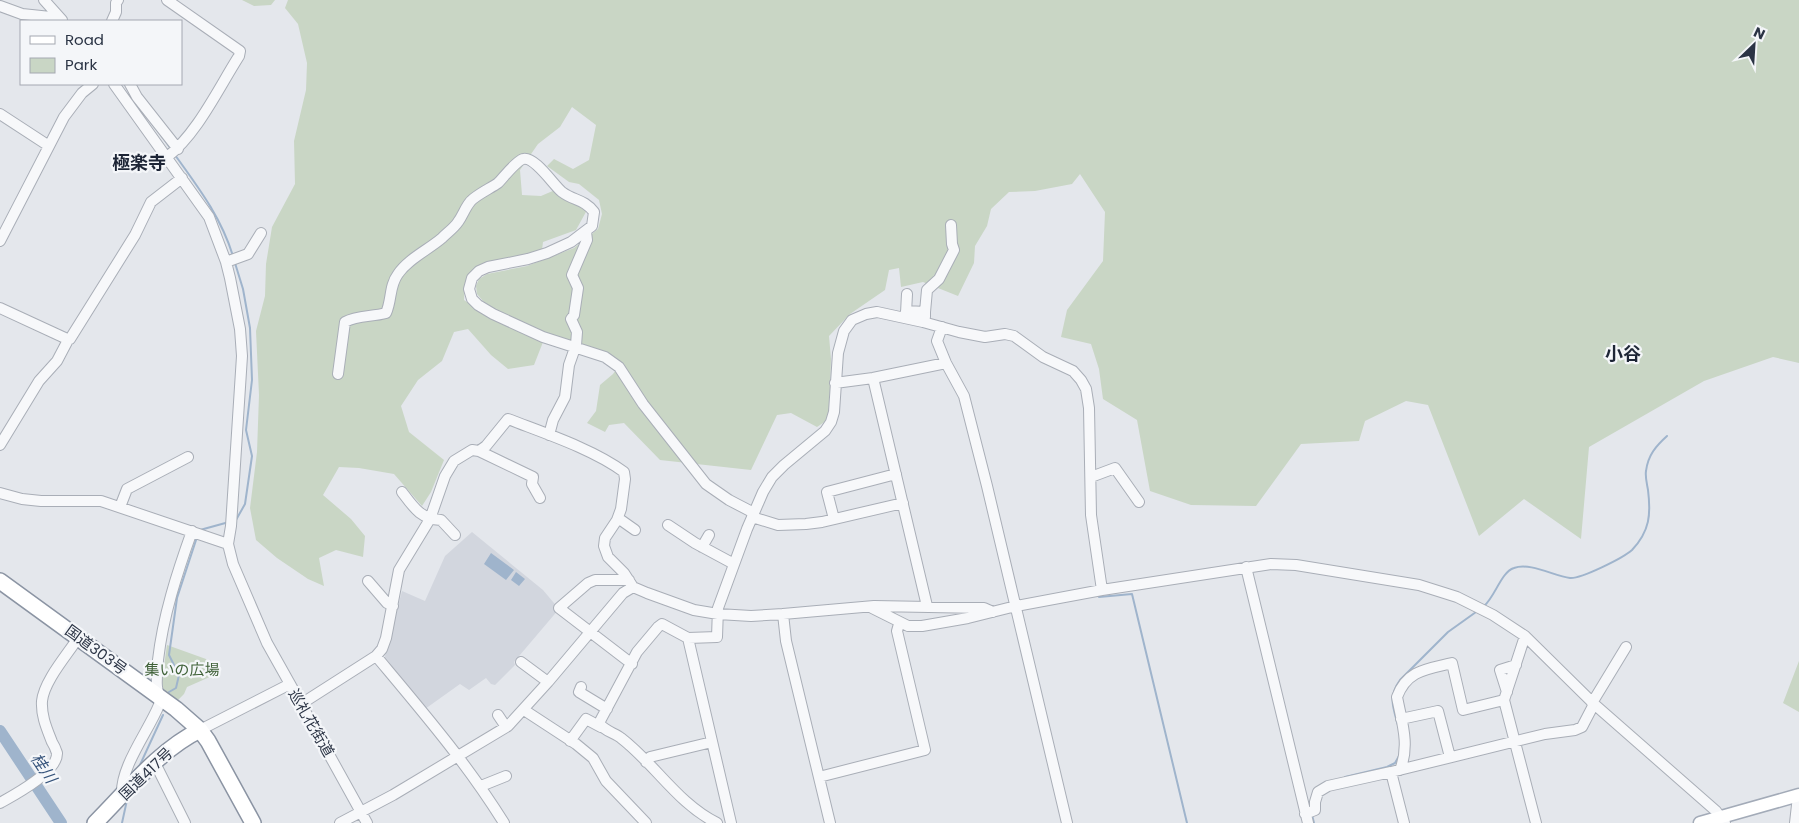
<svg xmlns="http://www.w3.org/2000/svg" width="1799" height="823" viewBox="0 0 1799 823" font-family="Poppins,'Noto Sans JP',sans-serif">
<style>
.built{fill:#d2d6de}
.green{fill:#c9d6c5}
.water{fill:#9fb4cc}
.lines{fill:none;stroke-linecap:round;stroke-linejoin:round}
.stream{stroke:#9fb4cc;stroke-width:2}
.river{stroke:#9fb4cc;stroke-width:12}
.minor-casing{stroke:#a9aeb7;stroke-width:12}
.major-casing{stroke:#a3abb8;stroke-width:15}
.highway-casing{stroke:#8b94a3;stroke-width:18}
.minor{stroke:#f7f8fa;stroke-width:10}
.major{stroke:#fff;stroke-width:12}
.highway{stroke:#fff;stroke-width:15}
.labels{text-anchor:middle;stroke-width:4.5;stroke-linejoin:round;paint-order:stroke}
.street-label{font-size:15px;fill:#2b3445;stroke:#f4f6f9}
.park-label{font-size:15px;fill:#3f6138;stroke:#f4f6f9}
.water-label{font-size:16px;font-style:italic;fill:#34527a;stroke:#f4f6f9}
.quarter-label{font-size:18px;font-weight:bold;fill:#1d2536;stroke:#f4f6f9}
</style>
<rect width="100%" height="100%" fill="#e4e7ec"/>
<!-- built -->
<path class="built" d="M 472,532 L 543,590 L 559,609 L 514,662 L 515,665 L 495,685 L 491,684 L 486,678 L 469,690 L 460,684 L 425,709 L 385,662 L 385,656 L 402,591 L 425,601 L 445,556 Z"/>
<!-- green -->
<path class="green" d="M 242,0 L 275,0 L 271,5 L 254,6 Z
M 288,0 L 1799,0 L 1799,363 L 1773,357 L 1704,381 L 1589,447 L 1581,539 L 1524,499 L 1479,536 L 1428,405 L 1406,401 L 1365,421 L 1359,441 L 1301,444 L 1256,506 L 1191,505 L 1150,491 L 1137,420 L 1103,399 L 1099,369 L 1091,344 L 1061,337 L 1067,310 L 1103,261 L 1105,212 L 1080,174 L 1072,184 L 1035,191 L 1009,192 L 991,209 L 987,226 L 975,246 L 974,263 L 958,296 L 923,282 L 901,287 L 899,268 L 889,270 L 885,290 L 850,314 L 829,336 L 831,359 L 829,419 L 817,427 L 791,413 L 777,415 L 751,470 L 660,460 L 624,423 L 609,425 L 605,432 L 587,423 L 596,411 L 600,385 L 613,374 L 621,363 L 607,352 L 545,334 L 495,311 L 483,301 L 477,294 L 476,286 L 479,279 L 487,274 L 527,266 L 574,248 L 598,229 L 602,214 L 599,200 L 579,184 L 569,182 L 547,166 L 554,159 L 573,169 L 589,160 L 596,125 L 572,107 L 560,127 L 538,144 L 520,170 L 522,195 L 541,196 L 555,190 L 587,210 L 576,230 L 543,242 L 542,250 C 530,253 518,256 507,259 C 479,265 465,267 464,300 L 486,314 L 543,342 L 534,365 L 508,369 L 491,355 L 468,329 L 454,332 L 442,361 L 418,380 L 401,406 L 409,432 L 444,460 L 431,492 L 422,506 L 394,474 L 359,468 L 339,467 L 323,495 L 351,519 L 365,536 L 363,557 L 336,550 L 319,558 L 324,586 L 308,579 L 277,558 L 256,540 L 250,508 L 257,452 L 259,395 L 256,331 L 265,296 L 266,264 L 272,227 L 295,184 L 294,141 L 306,90 L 307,63 L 298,24 L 285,8 Z
M 167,645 L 206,659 L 212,676 L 187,687 L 184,694 L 178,700 L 161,687 Z
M 1799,661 L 1799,712 L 1783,703 Z"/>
<!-- water -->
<path class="water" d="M 491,553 L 514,570 L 506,580 L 484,564 Z
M 516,572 L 525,579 L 519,586 L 511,580 Z"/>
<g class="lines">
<!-- stream -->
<path class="stream" d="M 159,132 L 171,149
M 175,155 C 198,187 221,217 233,256
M 235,263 L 243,289 L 250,328 L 252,380 L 246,430 L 252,456 L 245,504 L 236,520
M 200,530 L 229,522
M 1099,594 L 1099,597 L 1132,594 L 1187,823
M 1484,606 C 1495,597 1501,572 1514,568 C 1530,562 1554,576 1570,578 C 1581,579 1623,558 1632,550 C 1650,531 1651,514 1648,490 C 1647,484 1645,477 1646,471 C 1648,455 1656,446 1667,436
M 169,692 L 176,688 L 179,675 L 169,655 L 177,598 L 197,537
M 1398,725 C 1393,707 1388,697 1400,680 L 1448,632 L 1476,612
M 139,767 L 163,715
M 1345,777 L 1387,767 L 1395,763 L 1399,756
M 1312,815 L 1314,823
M 122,823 L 127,800"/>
<!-- river -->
<path class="river" d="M 0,731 L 61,823"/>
<!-- minor casing -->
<g class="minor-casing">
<path id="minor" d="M 44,0 L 62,20
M 167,0 L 240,51 L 239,56 C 218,89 197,134 167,157
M 0,6 L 22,14 L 60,18
M 112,21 L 116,12 L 116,3 L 118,0
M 114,84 L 209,217 L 226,262 L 230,278 L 240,329 L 242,356 L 231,526 L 228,544 L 233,564 L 267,643 L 290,684
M 130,84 L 137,97 L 178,149
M 0,114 L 49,146
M 0,241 L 64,117 L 82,93 L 93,84
M 226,262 L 248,254 L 261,233
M 0,308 L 65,338 L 67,342 L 57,361 L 39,381 L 0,445
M 906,311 L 925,312 L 925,317
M 925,312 L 927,290 L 939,279 L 954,250 L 952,244 L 951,225
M 903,317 L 906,313 L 907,294
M 942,327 L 937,341 L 946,363 L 964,396 L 987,486 L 1067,823
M 66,340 L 70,339 L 135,235 L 151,202 L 182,178
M 338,374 L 345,322 C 357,315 372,317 386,313 C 392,300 389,286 398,274 C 408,259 428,250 442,238 C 447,233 454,228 458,222 C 463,215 465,208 470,202 C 474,196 491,188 498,183 C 504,177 515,162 523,159 C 535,156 554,186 562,192 C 574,201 584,199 594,212 L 592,226 L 571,242 L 547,253 L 528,259 L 488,267 L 479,271 L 472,278 L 469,289 L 472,299 L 478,305 L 493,314 L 543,337 L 605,357 L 619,367 L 643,404 L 706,484 L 729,500 L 754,513
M 873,378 L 927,606
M 835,383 L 873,378 L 946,363
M 549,435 L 553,420 L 565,397 L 569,365 L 576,345 L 577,332 L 571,319 L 574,315 L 578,288 L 572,275 L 587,240 L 586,232
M 479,451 L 533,477 L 532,484 L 540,498
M 1091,477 L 1115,468 L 1139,502
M 402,492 C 414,508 421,519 441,520 L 455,535
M 0,493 L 22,499 L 41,501 L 101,501 L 228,544
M 120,507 L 127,489 L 188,457
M 752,517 L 778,525 L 806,524 L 822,522 L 903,503
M 618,518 L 635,530
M 834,519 L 827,492 L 896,474
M 668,525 L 695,543 L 734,564
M 702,547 L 709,535
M 1246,567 L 1308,823
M 629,580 L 595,580 L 588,583 L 559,608 L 632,664
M 368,581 L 387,603 L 393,606
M 872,608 L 908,626 L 922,626 L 968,618 L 1016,606 L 1102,590 L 1271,564 L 1296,565 L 1419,585 L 1457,597 L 1493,615 L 1525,636 L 1594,704 L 1716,811 L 1725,823
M 783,614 L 786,641 L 830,823
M 1525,636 L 1504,700 L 1536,823
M 688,638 L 731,823
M 376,656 C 422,711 466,762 504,823
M 521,662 L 548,682
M 581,687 L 579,692 L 607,709
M 1507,692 L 1500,670 L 1516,665
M 1592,703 L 1626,647
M 301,704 L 376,656 L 382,649 L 386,638 L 399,570 L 430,519 L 445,476 L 454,461 L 472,450 L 479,451 L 486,446 L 508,419 C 544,433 593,449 624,472 L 625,479 L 621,509 L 617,520 L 605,538 L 604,546 L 608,557 L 624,573 L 633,587 L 647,593 L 694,610 L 718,614 L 751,616 L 783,614 L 874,606 L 984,608 L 993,612
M 524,710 L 576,744 L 593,758 L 606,781 L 646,823
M 498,715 L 506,727
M 1401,719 L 1438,711 L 1450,757
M 200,730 L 290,684 L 367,823
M 570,741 L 586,719 L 601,727
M 646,762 L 650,757 L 712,742
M 155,763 L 185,823
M 1400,770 C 1410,745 1402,723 1397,697 C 1407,670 1427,669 1452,663 L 1463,710 L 1504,700
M 1391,772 L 1404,823
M 819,777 L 925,750 L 897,631 L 899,624
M 481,786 L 506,776
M 122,795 C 120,767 148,732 159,705 C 161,698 158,694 157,687 C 156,679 158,668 158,660 C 163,616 177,573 192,531
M 0,803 C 14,795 58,772 57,753 C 56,750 54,745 52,742 C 47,729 41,716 42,701 C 44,681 67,655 78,638
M 1305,814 L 1315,810 L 1315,802 L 1318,792 L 1328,786 L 1391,772 L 1545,734 L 1575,730 L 1582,727 L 1594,704
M 340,823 L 393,795 L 508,726 L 548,682 L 623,593 L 633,587
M 717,823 C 678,804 655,764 621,738 C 615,733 604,731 599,723 L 637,652 L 658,627 L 662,624 L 688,638 L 717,637 L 718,608 L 747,529 L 763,492 L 772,477 L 784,465 L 825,431 L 831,422 L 834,412 L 838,353 L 844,331 L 852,320 L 866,314 L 877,312 L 923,322 L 959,332 L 985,337 L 1005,334 L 1014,336 L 1043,357 L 1073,371 L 1081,380 L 1086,389 L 1089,408 L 1091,515 L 1102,590
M 1795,823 L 1798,796"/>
</g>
<!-- major casing -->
<g class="major-casing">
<path id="major" d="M 1700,823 L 1799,795"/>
</g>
<!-- highway casing -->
<g class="highway-casing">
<path id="highway" d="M 0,581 L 176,709 L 200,730 L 208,741 L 253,823
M 95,823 C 127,791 159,750 200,730"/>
</g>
<!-- minor -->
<use href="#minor" class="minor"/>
<!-- major -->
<use href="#major" class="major"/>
<!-- highway -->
<use href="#highway" class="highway"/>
</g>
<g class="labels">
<!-- street labels -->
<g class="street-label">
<text transform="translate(96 650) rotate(36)" y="5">国道303号</text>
<text transform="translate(311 723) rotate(60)" y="5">巡礼花街道</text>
<text transform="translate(146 774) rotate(-44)" y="5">国道417号</text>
</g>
<!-- park labels -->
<g class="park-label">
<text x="182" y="675">集いの広場</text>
</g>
<!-- water labels -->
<g class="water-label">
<text transform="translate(44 768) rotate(56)" y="6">桂川</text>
</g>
<!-- quarter labels -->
<g class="quarter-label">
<text x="139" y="169">極楽寺</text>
<text x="1623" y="360">小谷</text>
</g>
</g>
<!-- legend -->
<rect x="20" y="20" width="162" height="65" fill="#f4f6f9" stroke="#a4a8b1"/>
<rect x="30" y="36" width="25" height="8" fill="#ffffff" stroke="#a4a8b1"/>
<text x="65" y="45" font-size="15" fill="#2b3445">Road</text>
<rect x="30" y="58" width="25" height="15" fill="#c9d6c5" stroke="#a4a8b1"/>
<text x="65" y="70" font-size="15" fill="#2b3445">Park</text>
<!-- north arrow -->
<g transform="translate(1754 45) rotate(25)" stroke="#f4f6f9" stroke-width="4" paint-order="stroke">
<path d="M0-4L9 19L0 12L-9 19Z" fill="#2b3445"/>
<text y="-8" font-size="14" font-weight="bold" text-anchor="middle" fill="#2b3445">N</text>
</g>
</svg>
